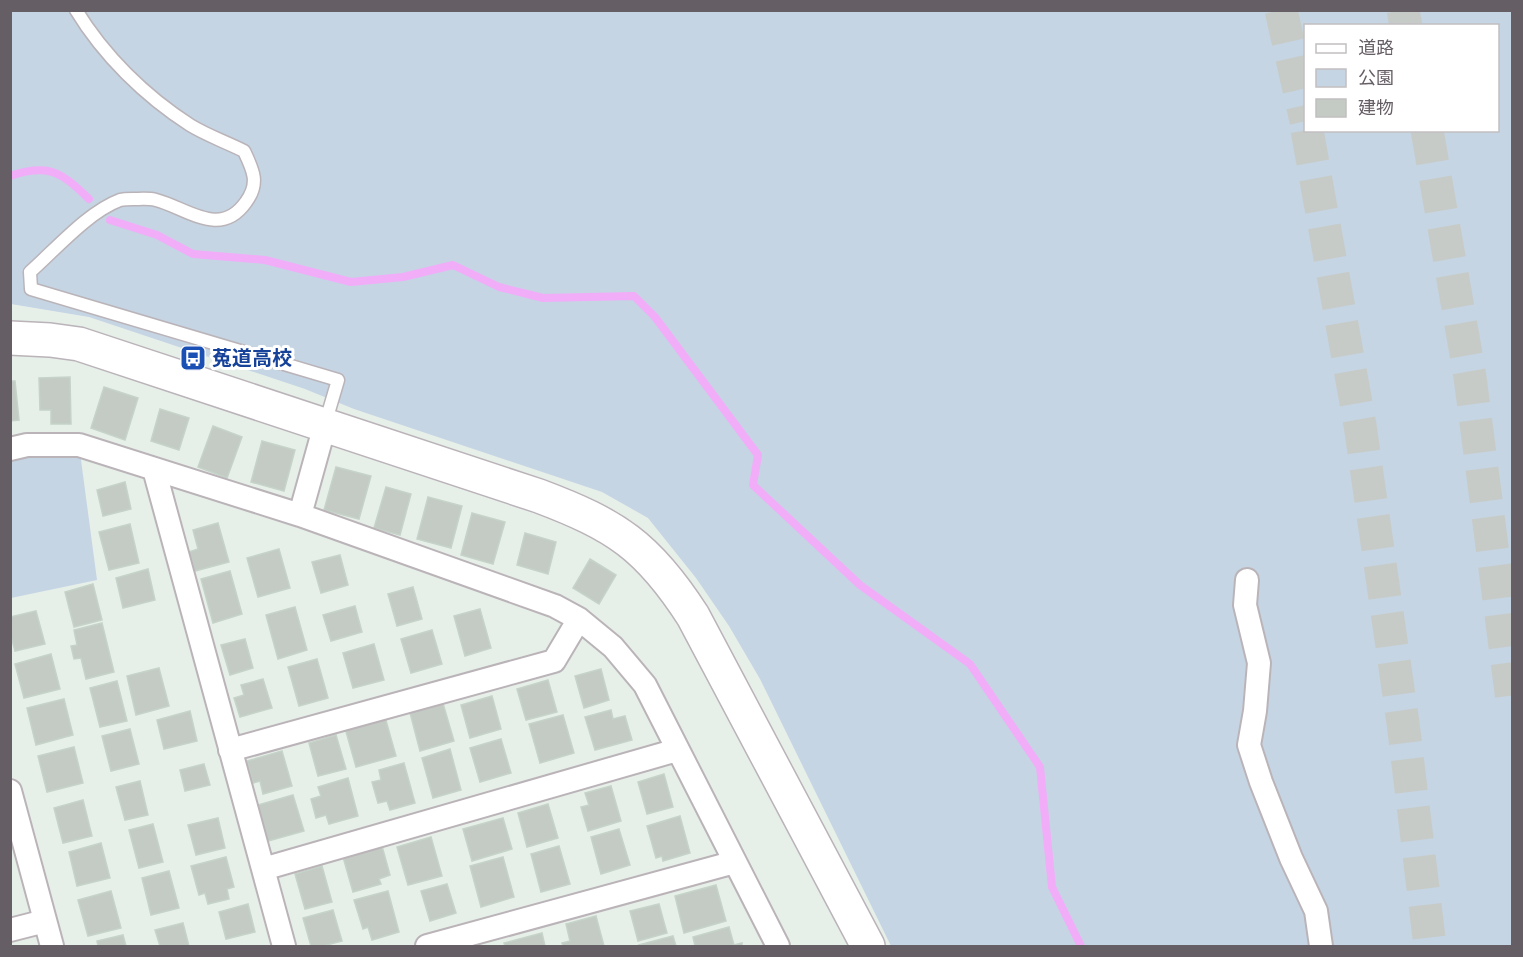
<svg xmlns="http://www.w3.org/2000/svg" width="1523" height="957" viewBox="0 0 1523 957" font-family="'PT Sans','Noto Sans JP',sans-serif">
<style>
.green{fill:#c5d5e4;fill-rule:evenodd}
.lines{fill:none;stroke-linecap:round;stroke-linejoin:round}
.stream{stroke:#f2adf9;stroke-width:8}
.building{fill:#c3cbc4;stroke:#c5d3c8;stroke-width:1.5}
.highway-tunnel{stroke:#c7cbc8;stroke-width:33;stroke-dasharray:33 16;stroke-linecap:butt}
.lane-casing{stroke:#bab4b9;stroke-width:15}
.street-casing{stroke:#bab4b9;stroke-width:26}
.secondary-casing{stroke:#bab3b9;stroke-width:36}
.lane{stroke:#fff;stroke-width:12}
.street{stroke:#fff;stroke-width:22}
.secondary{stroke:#fff;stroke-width:33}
.labels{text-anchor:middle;stroke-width:6;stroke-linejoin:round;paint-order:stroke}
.transit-label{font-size:20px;font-weight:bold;fill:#164399;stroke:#fff;text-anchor:start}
</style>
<rect width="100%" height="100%" fill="#e7efe9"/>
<!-- green -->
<path class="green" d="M 11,11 L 1512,11 L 1512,946 L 891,946 L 760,679 L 729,626 L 696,578 L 648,518 L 602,492 L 354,409 L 305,389 L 89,317 L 11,304 ZM 1306,26 L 1498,26 L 1498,130 L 1306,130 Z
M 79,445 L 97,580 L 11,598 L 11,449 Z"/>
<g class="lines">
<!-- stream -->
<path class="stream" d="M 10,176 C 49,163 61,172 89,199
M 110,220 L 157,235 L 193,254 L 265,260 L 351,282 L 403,277 L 453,265 L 499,287 L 543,298 L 634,296 L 655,317 L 758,455 L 753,485 L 860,585 L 970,664 L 1040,767 L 1052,887 L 1081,946"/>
</g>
<!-- building -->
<path class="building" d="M 70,377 L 71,424 L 51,424 L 51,410 L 40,410 L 39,378 Z
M 10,381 L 15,381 L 19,420 L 10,421 Z
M 104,387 L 138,398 L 125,440 L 91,428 Z
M 160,409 L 189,418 L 179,450 L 151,441 Z
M 213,426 L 242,437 L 227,478 L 198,467 Z
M 262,441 L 295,450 L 284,491 L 251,482 Z
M 336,467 L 371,476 L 359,519 L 324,510 Z
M 125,482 L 131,509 L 103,516 L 97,490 Z
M 386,487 L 411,494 L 400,535 L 374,528 Z
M 428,497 L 462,506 L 451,548 L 417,539 Z
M 472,513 L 505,522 L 493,564 L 461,555 Z
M 218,523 L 229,562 L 195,571 L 189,552 L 198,549 L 193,530 Z
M 130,524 L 139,563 L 109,570 L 99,532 Z
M 525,533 L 556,542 L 548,574 L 517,565 Z
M 279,549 L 290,588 L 258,597 L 247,558 Z
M 340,555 L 348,585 L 321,593 L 312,562 Z
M 590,559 L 616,575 L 599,604 L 573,588 Z
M 148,569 L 155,600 L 123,608 L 116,578 Z
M 230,571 L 242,614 L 213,623 L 201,579 Z
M 93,584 L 102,620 L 74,627 L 65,592 Z
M 413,587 L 422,619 L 397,626 L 388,594 Z
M 355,606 L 362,632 L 331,641 L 323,615 Z
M 295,607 L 307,650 L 278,659 L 266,615 Z
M 480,609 L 491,648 L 465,656 L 454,616 Z
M 36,611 L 45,644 L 15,651 L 10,633 L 10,617 Z
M 102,623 L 114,672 L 86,679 L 81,658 L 74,659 L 71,646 L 77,645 L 74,630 Z
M 432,630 L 442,664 L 411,673 L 401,639 Z
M 245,639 L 253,668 L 230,675 L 221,645 Z
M 374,644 L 384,680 L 353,688 L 343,653 Z
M 51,654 L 60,689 L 24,698 L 15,664 Z
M 317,659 L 328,698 L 299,706 L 288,667 Z
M 159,668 L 169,706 L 136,715 L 127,676 Z
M 601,669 L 609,700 L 584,708 L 575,676 Z
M 263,679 L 272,708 L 240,717 L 234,698 L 244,695 L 241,685 Z
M 548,680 L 557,712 L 526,720 L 517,689 Z
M 117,681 L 127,721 L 100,727 L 90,688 Z
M 492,696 L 501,729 L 470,738 L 461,705 Z
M 64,699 L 73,735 L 36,745 L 27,708 Z
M 442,700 L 454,741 L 420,751 L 409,709 Z
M 611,710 L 613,719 L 625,716 L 632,740 L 595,750 L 585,717 Z
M 190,711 L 197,741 L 164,749 L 157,720 Z
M 563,715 L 574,753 L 540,763 L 529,724 Z
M 385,717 L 396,756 L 356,767 L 345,728 Z
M 130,729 L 139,764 L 111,771 L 102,736 Z
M 336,735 L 346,769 L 318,776 L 309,743 Z
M 501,739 L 511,773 L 480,782 L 470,748 Z
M 74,747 L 83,783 L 47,792 L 38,756 Z
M 450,749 L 461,790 L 433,798 L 422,758 Z
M 282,751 L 292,786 L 263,794 L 260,781 L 253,783 L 247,761 Z
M 404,763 L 415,803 L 390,810 L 387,801 L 378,803 L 372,782 L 381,780 L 379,770 Z
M 204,764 L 210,785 L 185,791 L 180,770 Z
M 664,774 L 673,807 L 647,814 L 638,782 Z
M 348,778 L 358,816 L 329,824 L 326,815 L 316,818 L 311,799 L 321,796 L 318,787 Z
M 140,781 L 148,815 L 125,820 L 116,787 Z
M 611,786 L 621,821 L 588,831 L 581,807 L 589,805 L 585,793 Z
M 293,795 L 304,831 L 268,841 L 258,805 Z
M 83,800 L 92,836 L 63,843 L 54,808 Z
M 548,804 L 558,838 L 527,847 L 518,813 Z
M 680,816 L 690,853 L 663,861 L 662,856 L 656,858 L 647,826 Z
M 218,818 L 225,848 L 196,855 L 188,825 Z
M 503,818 L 512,849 L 472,861 L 463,829 Z
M 153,824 L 163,862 L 139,868 L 129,830 Z
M 619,829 L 630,865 L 601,874 L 591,837 Z
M 431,837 L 442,876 L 408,885 L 397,847 Z
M 101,843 L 110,878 L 77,886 L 69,852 Z
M 382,846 L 390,875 L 379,879 L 381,884 L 353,892 L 343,857 Z
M 559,846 L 570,884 L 541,892 L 531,854 Z
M 226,857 L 234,887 L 227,889 L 229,899 L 208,904 L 205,893 L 199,895 L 191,866 Z
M 503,857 L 514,897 L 481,907 L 470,866 Z
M 322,866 L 332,902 L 305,909 L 295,874 Z
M 169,871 L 179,908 L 151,915 L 142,878 Z
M 447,884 L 456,913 L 430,921 L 421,891 Z
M 716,885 L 726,921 L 684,933 L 675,896 Z
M 111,891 L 121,928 L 88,936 L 78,900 Z
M 388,891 L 399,932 L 372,940 L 368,927 L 363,929 L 354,900 Z
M 248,904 L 255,932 L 226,939 L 219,912 Z
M 659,904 L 667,933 L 638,941 L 630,911 Z
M 333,910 L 342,941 L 323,946 L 311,946 L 303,918 Z
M 596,916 L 604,946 L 563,946 L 562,943 L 570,941 L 566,924 Z
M 183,923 L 189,946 L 160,946 L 155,930 Z
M 729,927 L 734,945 L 742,943 L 742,946 L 695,946 L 693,937 Z
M 542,933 L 545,946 L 505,946 L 504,943 Z
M 123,935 L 126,946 L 98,946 L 97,941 Z
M 673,936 L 676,946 L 640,946 L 639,945 Z"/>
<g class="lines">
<!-- highway-tunnel -->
<path class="highway-tunnel" d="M 1281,10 L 1306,121
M 1403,10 L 1406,26
M 1307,130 L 1360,425 L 1403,723 L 1430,946
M 1427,130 L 1470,377 L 1512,700"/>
<!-- lane casing -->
<g class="lane-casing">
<path id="lane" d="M 76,10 C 104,56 145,96 190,125 C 206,135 226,142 244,151 C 253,170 260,183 246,202 C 220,239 187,208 156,200 C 149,198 140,199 133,199 C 129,199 124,199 120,200 C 88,212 56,249 30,272 L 31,289 L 338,380 L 325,424"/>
</g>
<!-- street casing -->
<g class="street-casing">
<path id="street" d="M 10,449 L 27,445 L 79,445 L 300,515 L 555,606 L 579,619 L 613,647 L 645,685 L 778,946
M 154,469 L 284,946
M 300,515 L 325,425
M 1247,580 L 1245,605 L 1259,663 L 1255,711 L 1249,745 L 1261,782 L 1291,858 L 1316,911 L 1321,946
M 230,750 L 554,661 L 579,619
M 10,791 L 52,946
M 263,869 L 677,750
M 10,930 L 45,921
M 427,946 L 735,862"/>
</g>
<!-- secondary casing -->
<g class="secondary-casing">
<path id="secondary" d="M 10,338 L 50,340 L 79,344 L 539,496 C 616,525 648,546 693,616 L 868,946"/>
</g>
<!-- lane -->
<use href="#lane" class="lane"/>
<!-- street -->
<use href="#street" class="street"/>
<!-- secondary -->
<use href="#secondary" class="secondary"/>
</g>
<!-- icons -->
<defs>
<g id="bus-square" transform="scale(1.35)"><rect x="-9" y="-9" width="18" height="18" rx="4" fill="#1a4fb4" stroke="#fff"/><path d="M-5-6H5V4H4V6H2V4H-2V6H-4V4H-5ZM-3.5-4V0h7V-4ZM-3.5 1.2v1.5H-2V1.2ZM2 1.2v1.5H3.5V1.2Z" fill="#fff"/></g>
</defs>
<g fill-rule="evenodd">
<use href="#bus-square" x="193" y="358"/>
</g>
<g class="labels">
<!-- transit labels -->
<g class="transit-label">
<text x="212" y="365">菟道高校</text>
</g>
</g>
<!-- border -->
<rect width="1523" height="957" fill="none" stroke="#665e65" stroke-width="24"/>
<!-- legend -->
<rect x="1304" y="24" width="195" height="108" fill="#ffffff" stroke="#c2bfc1" stroke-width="1.5"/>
<rect x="1316" y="44" width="30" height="9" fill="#ffffff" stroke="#c2bfc1" stroke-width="1.5"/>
<text x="1358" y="54" font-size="18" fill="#665e65">道路</text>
<rect x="1316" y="69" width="30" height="18" fill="#c5d5e4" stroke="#c2bfc1" stroke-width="1.5"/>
<text x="1358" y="84" font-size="18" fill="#665e65">公園</text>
<rect x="1316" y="99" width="30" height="18" fill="#c3cbc4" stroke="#c2bfc1" stroke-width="1.5"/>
<text x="1358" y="114" font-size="18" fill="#665e65">建物</text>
</svg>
